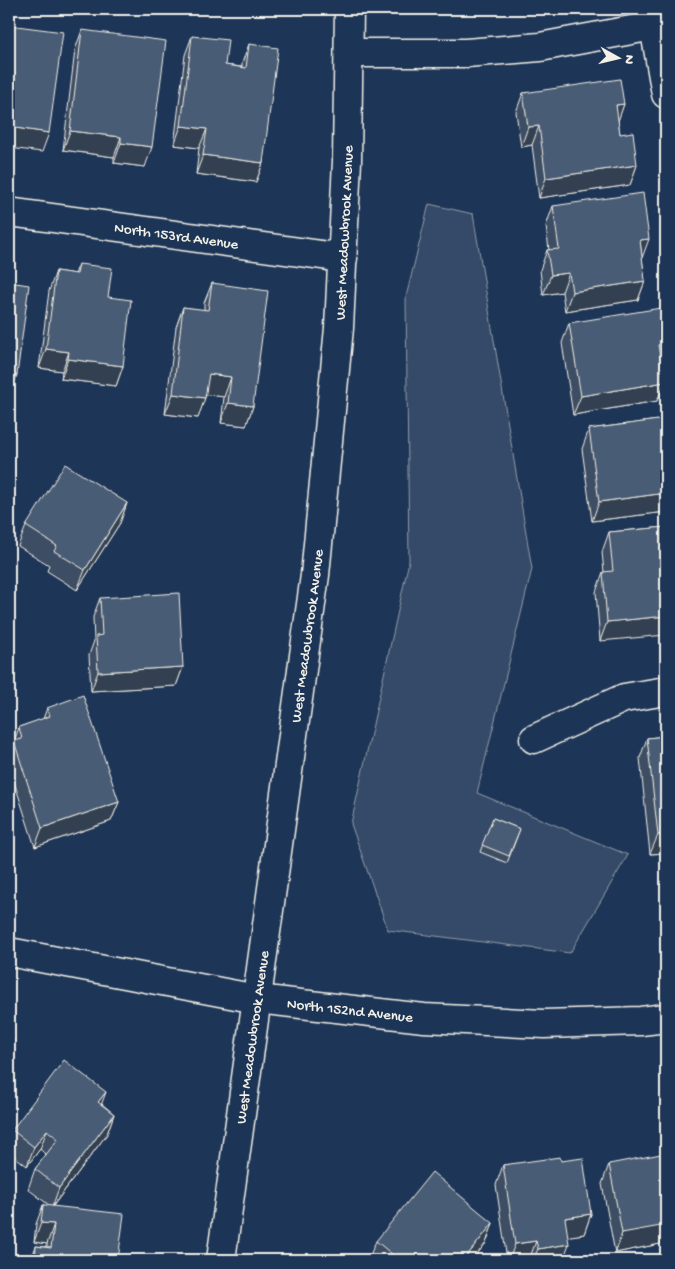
<svg xmlns="http://www.w3.org/2000/svg" width="675" height="1269" viewBox="0 0 675 1269" font-family="'Gochi Hand',sans-serif">
<style>
.green{fill:#354a67;stroke:#949ea8}
.lines{fill:none;stroke-linecap:round;stroke-linejoin:round}
.minor-casing{stroke:#f4f1e8;stroke-width:31}
.minor{stroke:#1d3557;stroke-width:28}
.wall{fill:#3e4e64;stroke:#f4f1e8}
.shaded-wall{fill:#324051;stroke:#f4f1e8}
.building{fill:#485b74;stroke:#f4f1e8}
.labels{text-anchor:middle;stroke-width:4;stroke-linejoin:round;paint-order:stroke}
.street-label{font-size:15px;fill:#f4f1e8;stroke:#1d3557}
</style>
<rect width="100%" height="100%" fill="#1d3557"/>
<filter id="ink" filterUnits="userSpaceOnUse"><feTurbulence type="fractalNoise" baseFrequency=".02" numOctaves="2"/><feDisplacementMap in="SourceGraphic" scale="10" xChannelSelector="R" yChannelSelector="G"/><feConvolveMatrix kernelMatrix="1 2 1 2 8 2 1 2 1" color-interpolation-filters="sRGB"/></filter>
<g filter="url(#ink)">
<!-- green -->
<path class="green" d="M 429,204 L 473,214 L 532,569 L 477,793 L 628,855 L 570,953 L 388,930 L 351,824 L 409,561 L 406,297 Z"/>
<g class="lines">
<!-- minor casing -->
<g class="minor-casing">
<g id="minor">
<path d="M 651,9 L 666,94"/>
<path d="M 350,53 L 466,53 L 540,47 L 653,26"/>
<path id="s1" d="M 9,212 L 343,258"/>
<path d="M 534,739 L 624,698 L 666,691"/>
<path id="s2" d="M 9,952 L 257,999 L 424,1018 L 544,1024 L 641,1021 L 666,1018"/>
<path id="s3" d="M 221,1260 L 315,575 L 339,328 L 347,161 L 349,9"/>
</g>
</g>
<!-- minor -->
<use href="#minor" class="minor"/>
</g>
<!-- wall -->
<path class="wall" d="M 82,30 L 145,167 L 114,163 L 114,157 L 63,150 L 75,50 Z
M 192,36 L 225,65 L 242,67 L 242,63 L 249,44 L 263,163 L 256,182 L 196,174 L 199,148 L 174,145 L 185,55 Z
M 523,93 L 624,104 L 618,120 L 620,134 L 637,165 L 630,185 L 539,198 L 532,145 L 521,147 L 516,112 Z
M 553,206 L 642,258 L 645,281 L 638,300 L 565,311 L 562,292 L 543,295 L 540,270 L 547,250 L 549,250 L 546,226 Z
M 79,264 L 108,297 L 123,366 L 116,386 L 61,379 L 62,371 L 39,368 L 49,291 L 56,271 L 75,274 Z
M 212,283 L 253,406 L 246,426 L 221,423 L 224,397 L 206,394 L 198,418 L 165,414 L 176,327 L 183,307 L 204,310 L 204,303 Z
M 569,323 L 661,360 L 665,382 L 657,401 L 573,415 L 562,343 Z
M 666,419 L 666,512 L 592,521 L 582,449 L 589,429 Z
M 127,503 L 120,523 L 77,590 L 47,571 L 49,565 L 18,546 L 26,526 Z
M 666,527 L 600,641 L 596,592 L 603,572 L 604,572 L 602,552 L 609,532 Z
M 100,598 L 183,667 L 176,686 L 91,691 L 89,655 L 94,641 L 93,617 Z
M 47,708 L 119,802 L 111,821 L 35,847 L 9,766 L 9,756 L 19,727 L 43,719 Z
M 666,736 L 666,853 L 650,854 L 640,758 L 647,738 Z
M 493,818 L 520,829 L 507,863 L 480,852 Z
M 102,1104 L 114,1114 L 107,1134 L 53,1206 L 118,1260 L 31,1260 L 36,1246 L 47,1247 L 47,1244 L 34,1242 L 36,1224 L 43,1205 L 49,1205 L 28,1189 L 35,1169 L 46,1155 L 40,1149 L 27,1166 L 9,1152 L 9,1137 L 12,1130 Z
M 561,1161 L 591,1214 L 584,1234 L 568,1236 L 563,1260 L 507,1260 L 496,1185 L 503,1165 Z
M 609,1164 L 662,1238 L 660,1244 L 615,1253 L 602,1184 Z
M 493,1223 L 486,1243 L 472,1260 L 368,1260 L 376,1241 Z"/>
<!-- shaded-wall -->
<path class="shaded-wall" d="M 624,104 L 617,124 L 616,105 Z
M 181,126 L 207,129 L 199,148 L 174,145 Z
M 539,126 L 532,145 L 521,147 L 528,127 Z
M 9,127 L 49,133 L 42,152 L 9,148 Z
M 70,131 L 121,137 L 114,157 L 63,150 Z
M 121,143 L 152,147 L 145,167 L 114,163 Z
M 203,155 L 263,163 L 256,182 L 196,174 Z
M 637,165 L 630,185 L 539,198 L 546,178 Z
M 649,239 L 642,258 L 640,240 Z
M 569,273 L 562,292 L 543,295 L 551,275 Z
M 645,281 L 638,300 L 565,311 L 572,292 Z
M 666,343 L 666,345 L 660,363 L 658,345 Z
M 46,349 L 69,352 L 62,371 L 39,368 Z
M 68,359 L 123,366 L 116,386 L 61,379 Z
M 9,374 L 17,375 L 10,394 L 9,394 Z
M 209,374 L 231,377 L 224,397 L 201,394 Z
M 665,382 L 657,401 L 573,415 L 581,396 Z
M 173,394 L 205,398 L 198,418 L 165,414 Z
M 228,403 L 253,406 L 246,426 L 221,423 Z
M 666,493 L 666,512 L 592,521 L 599,502 Z
M 127,503 L 120,523 L 77,590 L 85,570 Z
M 666,616 L 666,635 L 600,641 L 607,622 Z
M 183,667 L 176,686 L 91,691 L 98,672 Z
M 119,802 L 111,821 L 35,847 L 42,828 Z
M 666,834 L 666,853 L 650,854 L 658,835 Z
M 106,1092 L 99,1111 L 98,1102 Z
M 114,1114 L 107,1134 L 52,1207 L 59,1188 Z
M 47,1130 L 40,1149 L 27,1166 L 34,1147 Z
M 591,1214 L 584,1234 L 558,1238 L 565,1218 Z
M 666,1219 L 666,1237 L 662,1238 L 660,1244 L 615,1253 L 622,1233 Z
M 41,1223 L 54,1224 L 47,1244 L 34,1242 Z
M 493,1223 L 486,1243 L 472,1260 L 464,1260 L 466,1257 Z
M 536,1241 L 529,1260 L 509,1260 L 515,1244 Z
M 569,1244 L 563,1260 L 533,1260 L 538,1249 Z"/>
<!-- building -->
<path class="building" d="M 9,25 L 63,32 L 49,133 L 9,127 Z
M 82,30 L 166,41 L 152,147 L 121,143 L 121,137 L 70,131 Z
M 192,36 L 228,40 L 225,65 L 246,68 L 249,44 L 278,48 L 263,163 L 203,155 L 207,129 L 181,126 Z
M 620,79 L 624,104 L 616,105 L 620,134 L 633,132 L 637,165 L 546,178 L 539,126 L 528,127 L 523,93 Z
M 643,193 L 649,239 L 640,240 L 645,281 L 572,292 L 569,273 L 551,275 L 547,250 L 559,249 L 553,206 Z
M 79,264 L 112,268 L 108,297 L 131,300 L 123,366 L 68,359 L 69,352 L 46,349 L 56,271 L 77,274 Z
M 9,282 L 29,285 L 17,375 L 9,374 Z
M 212,283 L 268,291 L 253,406 L 228,403 L 231,377 L 209,374 L 205,398 L 173,394 L 183,307 L 208,310 Z
M 661,308 L 666,338 L 666,343 L 658,345 L 665,382 L 581,396 L 569,323 Z
M 666,419 L 666,493 L 599,502 L 589,429 Z
M 65,464 L 127,503 L 85,570 L 54,551 L 57,546 L 26,526 Z
M 666,527 L 666,616 L 607,622 L 603,572 L 613,571 L 609,532 Z
M 179,593 L 183,667 L 98,672 L 96,636 L 102,635 L 100,598 Z
M 83,695 L 119,802 L 42,828 L 14,741 L 22,739 L 19,727 L 50,716 L 47,708 Z
M 666,736 L 666,834 L 658,835 L 647,738 Z
M 493,818 L 520,829 L 509,856 L 482,845 Z
M 9,1038 L 14,1040 L 9,1063 Z
M 64,1060 L 106,1092 L 98,1102 L 114,1114 L 59,1188 L 35,1169 L 58,1139 L 47,1130 L 34,1147 L 12,1130 Z
M 666,1153 L 666,1225 L 622,1233 L 609,1164 Z
M 560,1157 L 561,1161 L 583,1158 L 591,1214 L 565,1218 L 569,1244 L 538,1249 L 536,1241 L 515,1244 L 503,1165 Z
M 432,1172 L 493,1223 L 466,1257 L 470,1260 L 399,1260 L 376,1241 Z
M 43,1205 L 124,1214 L 118,1260 L 35,1260 L 36,1246 L 51,1248 L 54,1224 L 41,1223 Z"/>
</g>
<g class="labels">
<!-- street labels -->
<g class="street-label">
<text dy="5" stroke="none"><textPath href="#s3" startOffset="1035">West Meadowbrook Avenue</textPath></text>
<text dy="5" stroke="none"><textPath href="#s1" startOffset="169">North 153rd Avenue</textPath></text>
<text dy="5" stroke="none"><textPath href="#s3" startOffset="630">West Meadowbrook Avenue</textPath></text>
<text dy="5" stroke="none"><textPath href="#s2" startOffset="346">North 152nd Avenue</textPath></text>
<text dy="5" stroke="none"><textPath href="#s3" startOffset="225">West Meadowbrook Avenue</textPath></text>
</g>
</g>
<!-- margin -->
<rect width="675" height="1269" fill="none" stroke="#1d3557" stroke-width="30"/>
<rect x="15" y="15" width="645" height="1239" fill="none" stroke="#f4f1e8" stroke-width="2" filter="url(#ink)"/>
<!-- north arrow -->
<g transform="translate(618 58) rotate(98)" stroke="#1d3557" stroke-width="4" paint-order="stroke">
<path d="M0-4L9 19L0 12L-9 19Z" fill="#f4f1e8"/>
<text y="-8" font-size="14" font-weight="bold" text-anchor="middle" fill="#f4f1e8">N</text>
</g>
</svg>
